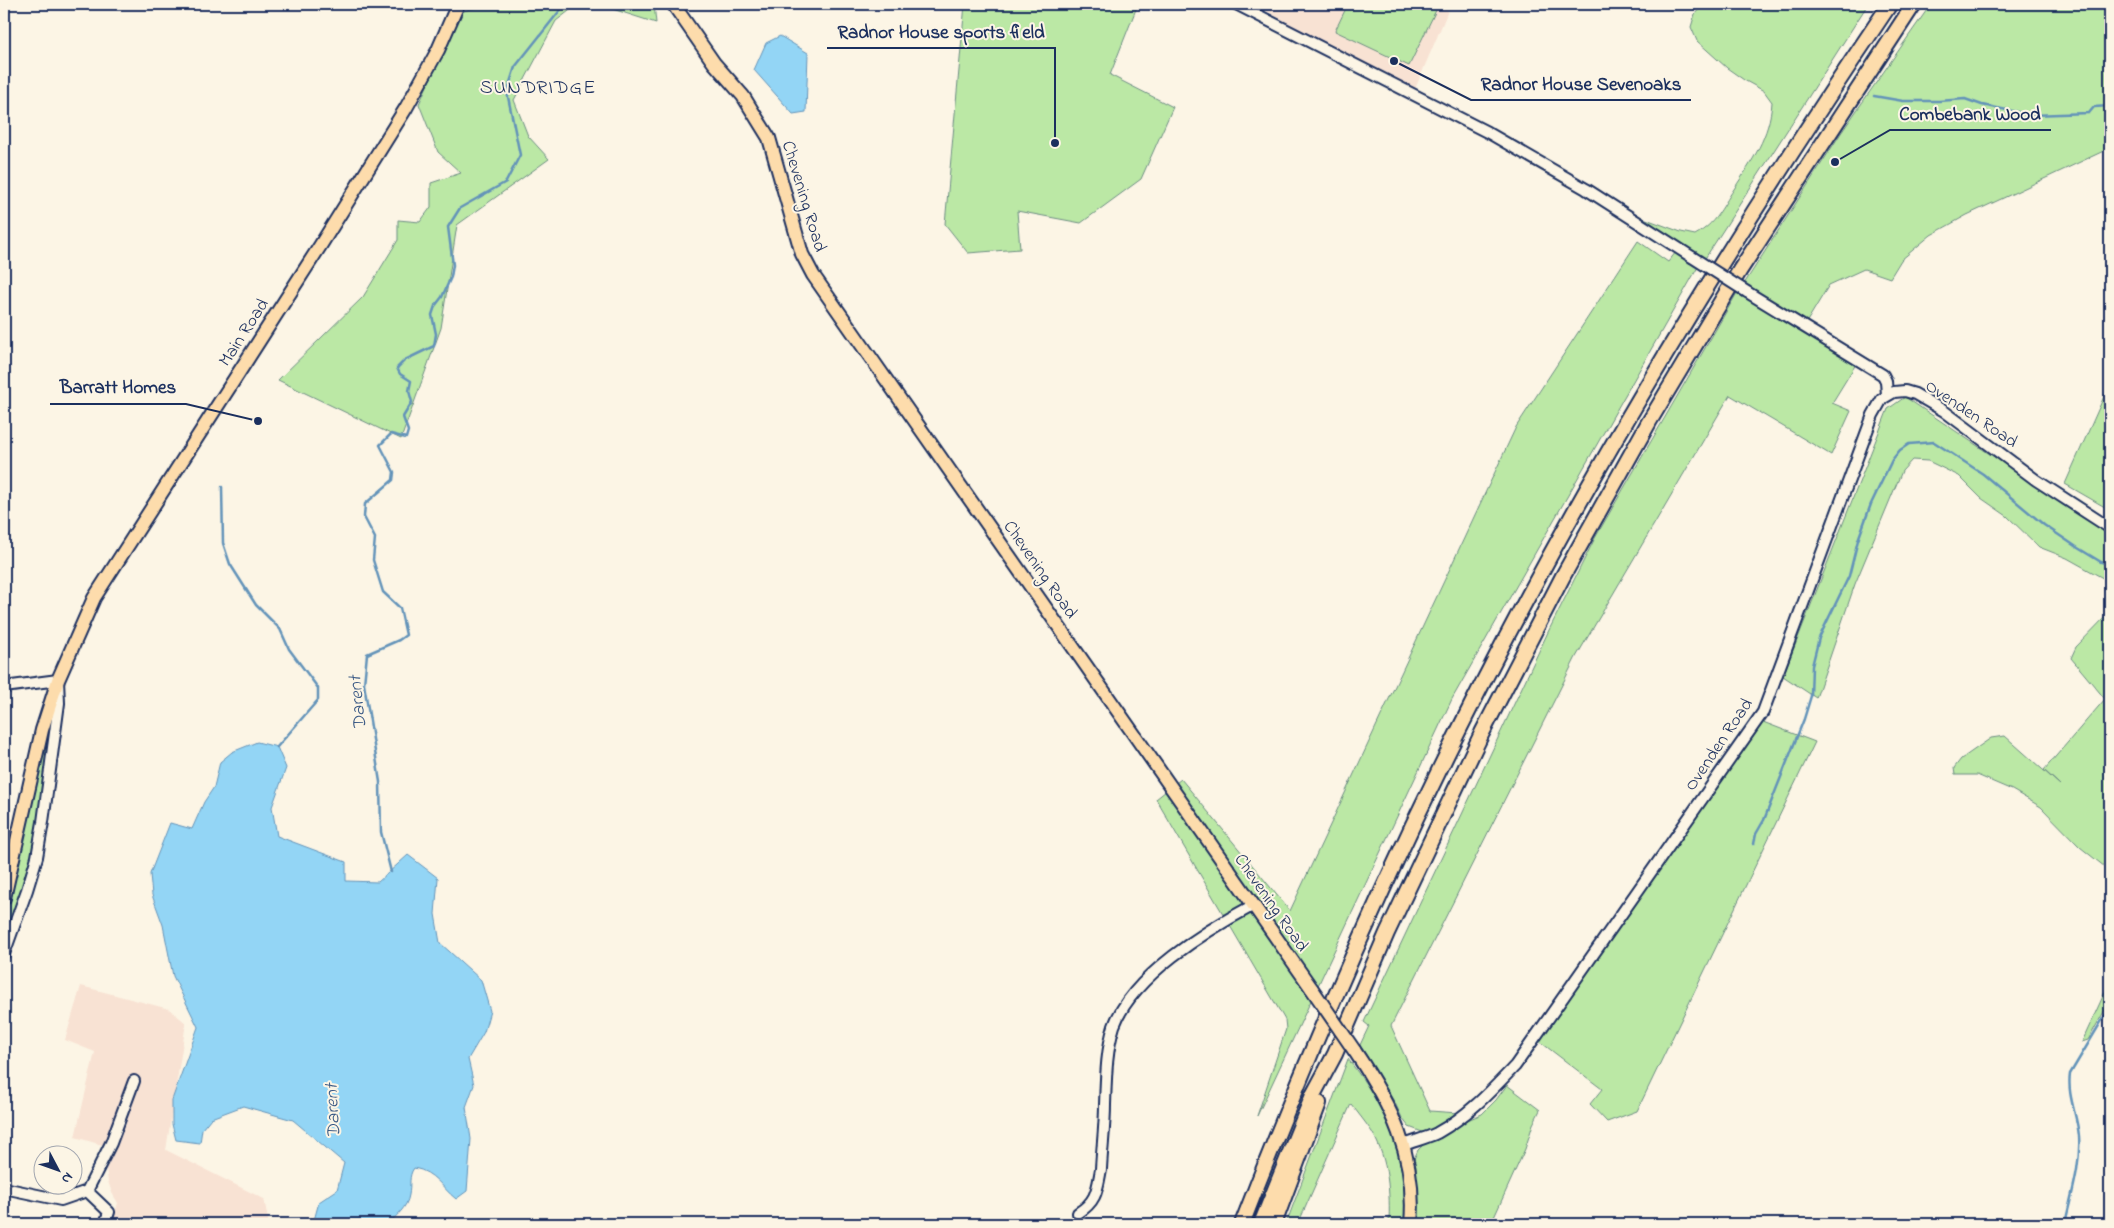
<svg xmlns="http://www.w3.org/2000/svg" width="2114" height="1228" viewBox="0 0 2114 1228" font-family="'Indie Flower',sans-serif">
<style>
.built{fill:#f8e2d3}
.green{fill:#bbe8a5;stroke:#6b8c82}
.water{fill:#93d5f5;stroke:#6393b9}
.lines{fill:none;stroke-linecap:round;stroke-linejoin:round}
.stream{stroke:#6393b9;stroke-width:2.5}
.minor-casing{stroke:#1b2f5e;stroke-width:14}
.major-casing{stroke:#1b2f5e;stroke-width:16}
.highway-casing{stroke:#1b2f5e;stroke-width:18}
.minor{stroke:#fcf5e5;stroke-width:10}
.major{stroke:#fddcac;stroke-width:12}
.highway{stroke:#fddcac;stroke-width:14}
.minor-bridge-casing{stroke:#1b2f5e;stroke-width:14;stroke-linecap:butt}
.major-bridge-casing{stroke:#1b2f5e;stroke-width:16;stroke-linecap:butt}
.minor-bridge{stroke:#fcf5e5;stroke-width:10}
.major-bridge{stroke:#fddcac;stroke-width:12}
.labels{text-anchor:middle;stroke-width:4;stroke-linejoin:round;paint-order:stroke}
.street-label{font-size:18px;fill:#1b2f5e;stroke:#fcf5e5}
.water-label{font-size:19px;font-style:italic;fill:#395884;stroke:#fcf5e5}
.quarter-label{font-size:20px;letter-spacing:1px;fill:#1b2f5e;stroke:#fcf5e5}
.leader{fill:none;stroke:#1b2f5e;stroke-width:2}
.callout-dot{fill:#1b2f5e;stroke:#fcf5e5;stroke-width:2}
.callout-label{font-size:19px;text-anchor:middle;font-weight:bold;fill:#1b2f5e;stroke:#fcf5e5;stroke-width:4;stroke-linejoin:round;paint-order:stroke}
</style>
<rect width="100%" height="100%" fill="#fcf5e5"/>
<filter id="ink" filterUnits="userSpaceOnUse"><feTurbulence type="fractalNoise" baseFrequency=".02" numOctaves="2"/><feDisplacementMap in="SourceGraphic" scale="10" xChannelSelector="R" yChannelSelector="G"/><feConvolveMatrix kernelMatrix="1 2 1 2 8 2 1 2 1" color-interpolation-filters="sRGB"/></filter>
<g filter="url(#ink)">
<!-- built -->
<path class="built" d="M 1254,4 L 1451,4 L 1415,89 L 1307,34 Z
M 81,986 L 169,1009 L 186,1023 L 166,1150 L 264,1199 L 269,1224 L 111,1224 L 118,1203 L 112,1193 L 108,1181 L 102,1145 L 75,1137 L 95,1052 L 65,1040 Z"/>
<!-- green -->
<path class="green" d="M 488,4 L 578,4 L 556,21 L 514,100 L 528,136 L 549,159 L 457,225 L 441,328 L 401,439 L 278,380 L 363,297 L 398,240 L 398,220 L 420,222 L 431,207 L 431,183 L 461,173 L 438,152 L 419,104 L 460,12 Z
M 597,4 L 654,4 L 656,23 Z
M 965,4 L 1138,4 L 1110,75 L 1173,107 L 1141,179 L 1081,223 L 1017,211 L 1020,249 L 968,253 L 945,224 Z
M 1348,4 L 1439,4 L 1409,66 L 1335,31 Z
M 1703,4 L 1868,4 L 1704,260 L 1637,218 L 1638,216 L 1681,232 L 1695,235 C 1716,223 1721,209 1734,189 C 1752,161 1770,136 1772,102 L 1764,91 L 1744,80 L 1727,68 L 1697,41 L 1691,27 L 1695,14 Z
M 1931,4 L 2110,4 L 2110,148 L 1967,215 L 1931,235 L 1901,260 L 1890,278 L 1864,269 L 1829,285 L 1806,323 L 1744,284 L 1841,133 Z
M 1638,241 L 1668,262 L 1676,252 L 1698,267 L 1452,699 L 1257,1116 L 1286,1029 L 1285,1020 L 1156,799 L 1181,779 L 1290,911 L 1516,427 Z
M 1737,293 L 1777,315 L 1856,364 L 1832,403 L 1851,411 L 1831,455 L 1730,395 L 1576,657 L 1391,1026 L 1430,1111 L 1458,1113 L 1435,1130 L 1425,1133 L 1409,1127 L 1402,1118 L 1395,1103 L 1360,1045 L 1369,1026 L 1364,1022 L 1549,630 L 1595,538 Z
M 2110,383 L 2110,510 L 2065,484 Z
M 1905,397 L 2110,535 L 2110,582 L 2067,558 L 2039,547 L 2007,516 L 1981,498 L 1959,476 L 1928,461 L 1912,460 L 1902,471 L 1855,584 L 1816,698 L 1783,676 L 1888,409 Z
M 2110,612 L 2110,871 L 2080,847 L 2041,807 L 2012,790 L 1977,775 L 1955,775 L 1954,768 L 1961,759 L 1991,738 L 2005,736 L 2060,785 L 2044,770 L 2105,699 L 2071,658 L 2076,647 Z
M 1763,722 L 1815,742 L 1637,1111 L 1607,1122 L 1590,1104 L 1602,1089 L 1539,1041 Z
M 47,736 L 51,736 L 46,756 L 35,846 L 4,946 L 4,927 Z
M 2110,981 L 2110,1001 L 2088,1040 L 2082,1042 Z
M 1348,1059 C 1391,1116 1408,1152 1405,1224 L 1389,1224 C 1390,1193 1389,1161 1372,1132 C 1366,1123 1358,1113 1351,1104 L 1298,1224 L 1286,1224 Z
M 1507,1085 L 1540,1110 L 1533,1124 L 1525,1149 L 1491,1224 L 1416,1224 L 1417,1193 L 1413,1161 L 1418,1150 L 1425,1143 L 1442,1136 L 1465,1121 L 1482,1114 L 1496,1100 Z"/>
<!-- water -->
<path class="water" d="M 780,36 L 808,53 L 806,112 L 793,114 L 754,70 L 766,43 Z
M 257,742 L 277,747 L 286,768 L 272,807 L 277,836 L 346,862 L 346,881 L 378,882 L 408,855 L 438,878 L 435,914 L 440,943 L 481,980 L 490,1011 L 484,1032 L 468,1059 L 474,1085 L 466,1107 L 471,1139 L 467,1191 L 456,1199 C 441,1187 435,1172 414,1168 C 408,1176 411,1185 409,1195 C 407,1208 396,1216 388,1224 L 313,1224 L 319,1202 L 337,1190 L 344,1163 L 293,1120 L 243,1106 L 211,1118 L 202,1129 L 200,1143 L 176,1140 L 172,1124 L 172,1100 L 198,1027 L 173,976 L 163,925 L 152,895 L 150,874 L 170,823 L 192,829 L 204,802 L 214,787 L 220,762 L 232,752 Z"/>
<g class="lines">
<!-- stream -->
<path class="stream" d="M 1874,96 L 1903,101 L 1939,101 L 1965,99 L 1982,105 L 2032,115 L 2089,113 L 2094,107 L 2110,106
M 222,487 L 223,543 L 230,564 L 256,605 L 280,629 L 289,649 L 318,688 L 318,700 L 277,747
M 1754,844 L 1756,834 L 1764,820 L 1804,719 L 1811,696 L 1812,666 L 1819,638 L 1849,576 L 1858,540 L 1871,504 L 1892,460 L 1900,450 L 1909,444 L 1934,442 L 1983,474 L 2044,525 L 2078,548 L 2101,562 L 2110,564
M 391,872 L 381,832 L 380,782 L 364,684 L 367,654 L 399,640 L 406,635 L 400,608 L 383,592 L 373,560 L 375,538 L 364,517 L 365,504 L 393,480 L 394,472 L 380,445 L 391,434 L 406,438 L 408,431 L 403,417 L 412,402 L 409,391 L 411,381 L 400,374 L 397,368 L 405,360 L 434,346 L 436,334 L 432,315 L 435,306 L 442,297 L 451,277 L 453,265 L 448,227 L 460,208 L 506,182 L 520,155 L 507,92 L 515,67 L 565,4
M 2065,1224 C 2071,1195 2081,1166 2079,1136 C 2077,1114 2067,1096 2070,1074 L 2110,1007"/>
<!-- minor casing -->
<g class="minor-casing">
<path id="minor" d="M 1236,4 L 1487,132 L 1586,189 L 1692,257
M 1747,292 L 1883,375 L 1886,381 L 1887,395
M 4,687 L 58,680 L 59,703 L 43,822 L 37,857 L 27,890 L 4,954
M 1404,1145 C 1414,1141 1427,1138 1437,1133 C 1468,1116 1491,1091 1515,1066 L 1763,712 L 1873,415 L 1882,399 L 1894,392 L 1905,391 L 1915,394 L 1944,411 L 2036,480 L 2110,528
M 4,1188 L 61,1200 L 87,1191 L 111,1143 L 134,1081
M 87,1191 L 109,1212 L 105,1224
M 1078,1213 C 1097,1201 1097,1190 1101,1169 C 1102,1148 1105,1126 1105,1105 C 1106,1078 1106,1052 1114,1026 C 1132,976 1207,930 1252,906"/>
</g>
<!-- major casing -->
<g class="major-casing">
<path id="major" d="M 673,4 L 714,63 L 743,96 L 769,138 L 802,254 L 813,275 L 1312,989
M 4,898 L 42,730 L 58,680 L 94,598 L 320,246 L 406,108 L 438,50 L 458,4
M 1354,1050 C 1391,1105 1417,1156 1411,1224"/>
</g>
<!-- highway casing -->
<g class="highway-casing">
<path id="highway" d="M 1242,1224 C 1324,1012 1417,804 1524,604 C 1634,397 1759,198 1890,4
M 1261,1224 L 1313,1095 L 1335,1054 L 1387,933 L 1482,733 L 1563,576 L 1649,422 L 1740,270 L 1914,4
M 1274,1224 L 1319,1103"/>
</g>
<!-- minor -->
<use href="#minor" class="minor"/>
<!-- major -->
<use href="#major" class="major"/>
<!-- highway -->
<use href="#highway" class="highway"/>
<!-- minor-bridge casing -->
<g class="minor-bridge-casing">
<path id="minor-bridge" d="M 1692,257 L 1747,292"/>
</g>
<!-- major-bridge casing -->
<g class="major-bridge-casing">
<path id="major-bridge" d="M 1312,989 L 1354,1050"/>
</g>
<!-- minor-bridge -->
<use href="#minor-bridge" class="minor-bridge"/>
<!-- major-bridge -->
<use href="#major-bridge" class="major-bridge"/>
</g>
</g>
<g class="labels">
<!-- street labels -->
<g class="street-label">
<text transform="translate(805 196) rotate(73)" y="6">Chevening Road</text>
<text transform="translate(243 332) rotate(-57)" y="6">Main Road</text>
<text transform="translate(1972 413) rotate(34)" y="6">Ovenden Road</text>
<text transform="translate(1041 569) rotate(55)" y="6">Chevening Road</text>
<text transform="translate(1718 744) rotate(-56)" y="6">Ovenden Road</text>
<text transform="translate(1272 902) rotate(55)" y="6">Chevening Road</text>
</g>
<!-- water labels -->
<g class="water-label">
<text transform="translate(356 703) rotate(-96)" y="7">Darent</text>
<text transform="translate(331 1111) rotate(-93)" y="7">Darent</text>
</g>
<!-- quarter labels -->
<g class="quarter-label">
<text x="538" y="93">SUNDRIDGE</text>
</g>
</g>
<!-- callouts -->
<path class="leader" d="M1055 143L1055 48H827M1394 61L1471 100H1691M1835 162L1890 130H2051M258 421L186 404H50"/>
<g class="callout-dot">
<circle cx="1055" cy="143" r="5"/>
<circle cx="1394" cy="61" r="5"/>
<circle cx="1835" cy="162" r="5"/>
<circle cx="258" cy="421" r="5"/>
</g>
<g class="callout-label">
<text x="941" y="38">Radnor House sports field</text>
<text x="1581" y="90">Radnor House Sevenoaks</text>
<text x="1970" y="120">Combebank Wood</text>
<text x="118" y="393">Barratt Homes</text>
</g>
<!-- margin -->
<rect width="2114" height="1228" fill="none" stroke="#fcf5e5" stroke-width="20"/>
<rect x="10" y="10" width="2094" height="1208" fill="none" stroke="#1b2f5e" stroke-width="2" filter="url(#ink)"/>
<!-- north arrow -->
<g transform="translate(58 1170) rotate(131)"><circle r="24" fill="#fcf5e5" stroke="#a2a6af"/>
<path d="M0-4L9 19L0 12L-9 19Z" fill="#1b2f5e"/>
<text y="-8" font-size="14" font-weight="bold" text-anchor="middle" fill="#1b2f5e">N</text>
</g>
</svg>
